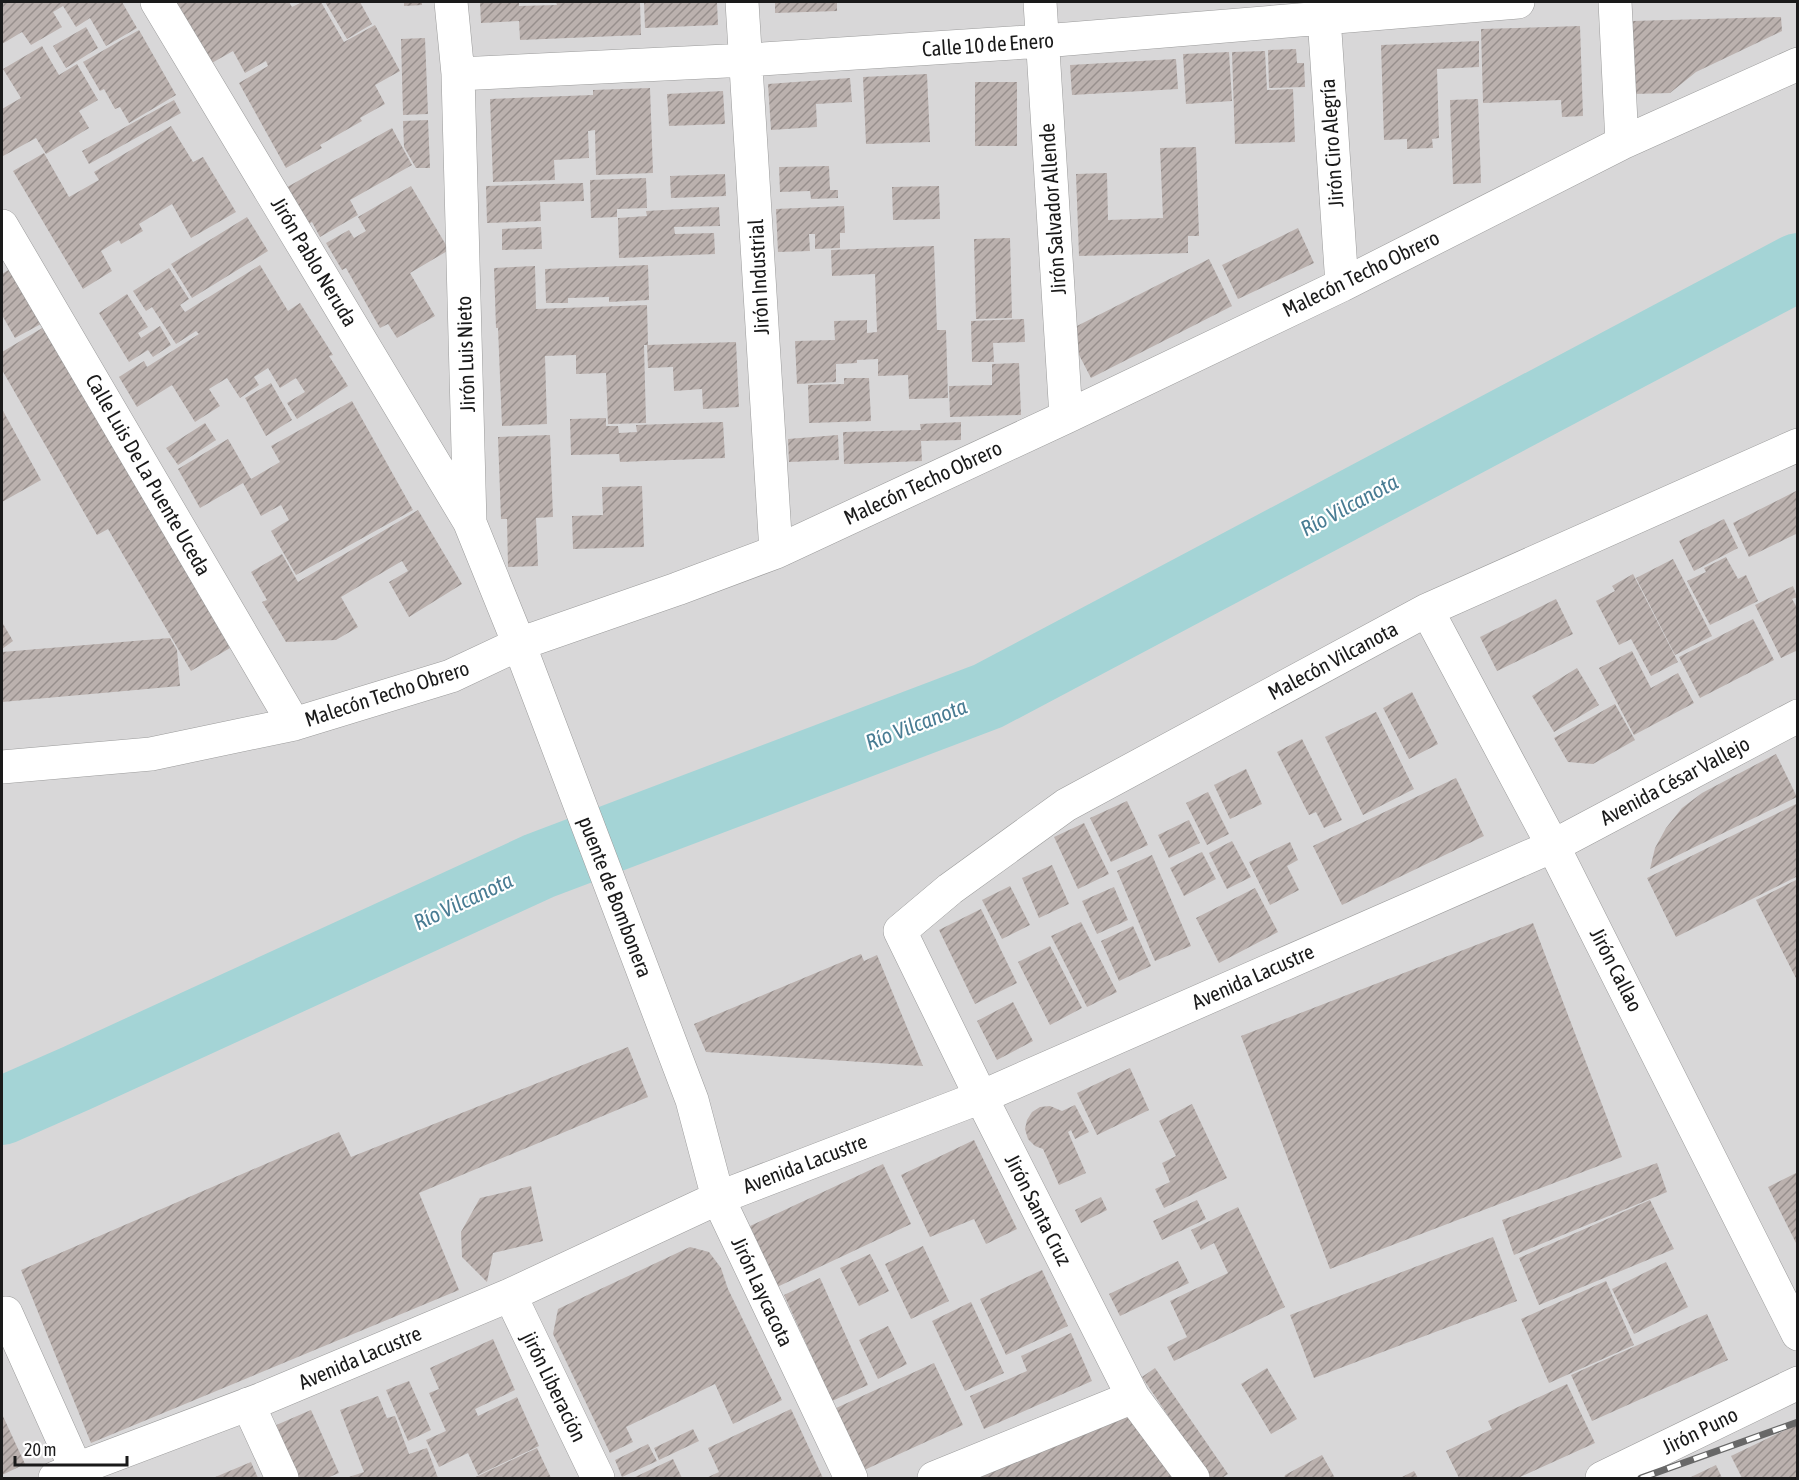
<svg xmlns="http://www.w3.org/2000/svg" width="1799" height="1480" viewBox="0 0 1799 1480" font-family="'Asap Condensed',sans-serif">
<style>
.residential{fill:#d8d7d8}
.lines{fill:none;stroke-linecap:round;stroke-linejoin:round}
.river{stroke:#a4d4d6;stroke-width:68}
.building{fill:url(#building-hatch)}
.minor-casing{stroke:#9b9b9b;stroke-width:34}
.minor{stroke:#fff;stroke-width:33}
.rail-casing{stroke:#686868;stroke-width:7}
.rail{stroke:#fff;stroke-width:4.5;stroke-dasharray:14;stroke-linecap:butt}
.labels{text-anchor:middle;stroke-width:4.5;stroke-linejoin:round;paint-order:stroke}
.street-label{font-size:21px;fill:#1a1a1a;stroke:#fff}
.water-label{font-size:22px;font-style:italic;fill:#497c93;stroke:#fff}
</style>
<defs>
<pattern id="building-hatch" width="6" height="6" patternUnits="userSpaceOnUse" patternTransform="scale(1.5)"><rect width="6" height="6" fill="#bbb1ae"/><path d="M-1 1l2-2M0 6l6-6M5 7l2-2" fill="none" stroke="#978f8d"/></pattern>
</defs>
<rect width="100%" height="100%" fill="#ebe6e0"/>
<!-- residential -->
<path class="residential" d="M 2,2 L 1797,2 L 1797,1478 L 2,1478 Z"/>
<g class="lines">
<!-- river -->
<path class="river" d="M 2,1111 L 77,1078 L 539,866 L 988,696 L 1798,267"/>
</g>
<!-- building -->
<path class="building" d="M 2,2 L 122,2 L 137,28 L 106,46 L 90,18 L 76,27 L 63,6 L 53,12 L 62,27 L 31,45 L 22,32 L 2,44 Z
M 176,2 L 289,2 L 292,7 L 302,2 L 321,2 L 344,42 L 375,25 L 400,71 L 375,85 L 385,104 L 360,118 L 362,121 L 320,145 L 322,148 L 286,168 L 239,83 L 268,66 L 266,61 L 245,73 L 233,51 L 203,68 L 168,6 Z
M 325,2 L 360,2 L 372,24 L 347,39 Z
M 404,2 L 422,2 L 422,5 L 404,6 Z
M 480,2 L 519,2 L 519,6 L 557,5 L 556,2 L 640,2 L 641,35 L 520,40 L 519,21 L 481,23 Z
M 644,2 L 717,2 L 718,25 L 645,28 Z
M 775,2 L 837,2 L 837,11 L 775,13 Z
M 1781,17 L 1782,31 L 1696,72 L 1670,93 L 1633,94 L 1631,21 Z
M 1580,26 L 1583,116 L 1562,117 L 1561,100 L 1483,103 L 1481,29 Z
M 86,27 L 98,48 L 66,68 L 53,46 Z
M 139,30 L 176,95 L 129,123 L 120,107 L 115,109 L 104,89 L 100,91 L 83,62 Z
M 425,38 L 428,114 L 403,115 L 401,39 Z
M 1479,41 L 1479,67 L 1437,69 L 1439,138 L 1432,139 L 1433,148 L 1407,149 L 1407,139 L 1384,140 L 1381,45 Z
M 42,46 L 59,75 L 77,64 L 98,100 L 79,111 L 89,128 L 46,154 L 36,138 L 3,156 L 2,109 L 21,98 L 3,69 Z
M 1296,49 L 1297,63 L 1304,63 L 1305,87 L 1269,88 L 1268,50 Z
M 1265,51 L 1267,90 L 1293,89 L 1295,142 L 1235,144 L 1232,52 Z
M 1229,52 L 1232,101 L 1186,104 L 1183,54 Z
M 1176,59 L 1178,89 L 1072,95 L 1070,65 Z
M 927,74 L 930,142 L 866,144 L 863,77 Z
M 850,78 L 852,102 L 816,104 L 817,127 L 771,130 L 768,84 Z
M 975,82 L 1017,82 L 1017,146 L 975,146 Z
M 650,88 L 653,173 L 596,175 L 595,130 L 588,131 L 589,158 L 554,160 L 555,180 L 493,182 L 490,99 L 593,95 L 593,90 Z
M 723,91 L 725,124 L 669,126 L 667,94 Z
M 1478,99 L 1481,183 L 1453,184 L 1450,100 Z
M 174,100 L 181,113 L 89,164 L 82,151 Z
M 428,120 L 430,168 L 416,168 L 404,147 L 403,121 Z
M 171,126 L 193,162 L 203,157 L 236,212 L 191,238 L 172,204 L 139,224 L 143,231 L 121,244 L 119,240 L 101,251 L 112,271 L 83,289 L 13,171 L 44,153 L 69,197 L 99,180 L 94,172 Z
M 392,128 L 412,165 L 350,200 L 358,215 L 320,237 L 312,222 L 303,227 L 282,190 Z
M 1196,147 L 1199,236 L 1188,236 L 1188,253 L 1079,256 L 1076,174 L 1107,173 L 1108,220 L 1163,218 L 1160,148 Z
M 829,166 L 830,190 L 838,190 L 838,198 L 811,199 L 810,191 L 780,192 L 779,167 Z
M 725,174 L 726,196 L 671,198 L 670,176 Z
M 646,178 L 647,208 L 617,209 L 617,217 L 591,218 L 590,180 Z
M 583,183 L 584,201 L 540,202 L 541,221 L 487,223 L 486,186 Z
M 411,186 L 449,250 L 410,273 L 435,316 L 397,338 L 388,324 L 380,328 L 346,268 L 342,270 L 326,243 L 349,230 L 354,238 L 366,231 L 358,217 Z
M 939,186 L 940,219 L 893,220 L 892,187 Z
M 844,206 L 845,233 L 840,233 L 840,248 L 815,249 L 815,234 L 809,234 L 810,251 L 778,252 L 776,209 Z
M 719,207 L 720,226 L 674,227 L 675,234 L 714,233 L 715,254 L 619,258 L 618,218 L 647,216 L 646,211 Z
M 247,217 L 268,251 L 192,298 L 171,264 Z
M 541,227 L 542,249 L 502,250 L 502,229 Z
M 1298,228 L 1314,263 L 1238,299 L 1222,265 Z
M 1010,238 L 1012,318 L 976,319 L 974,239 Z
M 934,246 L 937,330 L 946,330 L 948,398 L 909,399 L 908,375 L 878,376 L 878,359 L 857,360 L 857,363 L 836,364 L 836,382 L 797,384 L 795,341 L 835,340 L 834,321 L 867,320 L 867,333 L 877,332 L 875,274 L 832,276 L 831,250 Z
M 1209,259 L 1232,306 L 1091,378 L 1077,351 L 1077,326 Z
M 260,265 L 288,311 L 300,303 L 333,355 L 329,356 L 348,386 L 297,419 L 287,403 L 305,392 L 296,378 L 280,388 L 268,368 L 254,377 L 259,385 L 240,398 L 227,378 L 209,389 L 220,406 L 195,422 L 172,385 L 137,407 L 119,377 L 144,361 L 147,367 L 199,334 L 196,331 L 176,344 L 152,307 L 146,311 L 133,291 L 169,268 L 189,299 L 180,305 L 185,312 Z
M 648,265 L 649,300 L 609,302 L 609,297 L 568,298 L 568,303 L 546,303 L 545,269 Z
M 535,266 L 536,309 L 647,305 L 648,345 L 644,345 L 646,423 L 608,424 L 606,373 L 576,374 L 576,355 L 545,356 L 547,424 L 502,426 L 498,328 L 496,328 L 494,268 Z
M 10,269 L 41,324 L 15,338 L 2,315 L 2,274 Z
M 127,294 L 148,327 L 138,333 L 141,338 L 160,326 L 171,345 L 153,357 L 148,350 L 129,362 L 99,313 Z
M 1024,319 L 1025,342 L 993,343 L 994,362 L 972,362 L 971,321 Z
M 44,327 L 230,648 L 191,671 L 108,529 L 97,535 L 2,370 L 2,352 Z
M 736,342 L 739,407 L 703,409 L 702,389 L 674,391 L 673,367 L 648,368 L 647,345 Z
M 1019,363 L 1021,415 L 950,417 L 949,386 L 992,385 L 992,364 Z
M 844,378 L 869,378 L 871,421 L 809,423 L 808,385 L 844,384 Z
M 271,383 L 292,420 L 266,436 L 245,398 Z
M 352,401 L 413,510 L 296,575 L 271,531 L 289,520 L 281,505 L 261,516 L 243,483 L 200,508 L 178,469 L 228,439 L 251,479 L 280,462 L 271,446 Z
M 2,409 L 41,480 L 2,502 Z
M 606,418 L 606,426 L 618,426 L 619,433 L 637,432 L 636,425 L 723,422 L 725,458 L 620,462 L 619,454 L 571,455 L 570,419 Z
M 961,422 L 961,440 L 921,441 L 922,461 L 844,464 L 843,432 L 921,430 L 920,424 Z
M 205,423 L 216,440 L 178,465 L 166,448 Z
M 550,435 L 553,517 L 536,518 L 538,566 L 508,567 L 507,519 L 501,519 L 498,437 Z
M 838,435 L 839,460 L 789,462 L 788,439 Z
M 642,486 L 644,547 L 573,549 L 572,516 L 603,515 L 602,487 Z
M 1798,490 L 1798,533 L 1749,557 L 1733,523 Z
M 418,510 L 462,584 L 409,617 L 389,582 L 408,571 L 402,561 L 341,597 L 358,627 L 336,640 L 286,642 L 262,602 L 267,600 L 251,572 L 282,554 L 298,582 Z
M 1724,519 L 1738,548 L 1694,571 L 1679,541 Z
M 1726,557 L 1738,579 L 1746,575 L 1758,601 L 1710,625 L 1687,581 L 1706,572 L 1704,568 Z
M 1673,559 L 1712,636 L 1675,655 L 1636,578 Z
M 1633,574 L 1678,662 L 1651,676 L 1631,639 L 1619,645 L 1596,601 L 1615,591 L 1612,586 Z
M 1793,586 L 1797,597 L 1792,599 L 1798,609 L 1798,650 L 1781,658 L 1755,605 Z
M 1556,599 L 1573,634 L 1497,671 L 1480,637 Z
M 1753,619 L 1774,660 L 1700,698 L 1679,657 Z
M 2,622 L 13,641 L 2,649 Z
M 170,638 L 177,650 L 180,686 L 2,702 L 2,652 Z
M 1632,651 L 1651,688 L 1678,673 L 1694,703 L 1634,735 L 1599,668 Z
M 1577,668 L 1599,705 L 1554,732 L 1532,696 Z
M 1412,692 L 1438,744 L 1409,759 L 1383,708 Z
M 1615,704 L 1635,740 L 1593,764 L 1568,762 L 1554,738 Z
M 1376,712 L 1414,789 L 1363,815 L 1325,737 Z
M 1302,739 L 1342,820 L 1324,828 L 1316,812 L 1309,815 L 1277,752 Z
M 1776,754 L 1797,797 L 1650,869 L 1655,848 L 1666,828 L 1682,808 L 1702,793 Z
M 1246,769 L 1262,804 L 1230,819 L 1214,785 Z
M 1456,778 L 1484,836 L 1342,905 L 1313,846 Z
M 1208,792 L 1229,834 L 1207,845 L 1186,803 Z
M 1127,801 L 1148,845 L 1111,862 L 1090,818 Z
M 1798,803 L 1798,876 L 1676,937 L 1647,878 Z
M 1189,820 L 1200,843 L 1169,858 L 1158,835 Z
M 1084,823 L 1109,874 L 1078,889 L 1054,837 Z
M 1232,841 L 1251,877 L 1227,889 L 1209,853 Z
M 1290,842 L 1298,860 L 1287,866 L 1299,890 L 1270,905 L 1249,862 Z
M 1202,852 L 1216,879 L 1184,896 L 1170,868 Z
M 1152,855 L 1191,946 L 1155,961 L 1117,871 Z
M 1052,865 L 1069,904 L 1039,918 L 1022,878 Z
M 1798,879 L 1798,982 L 1756,900 Z
M 1010,886 L 1030,925 L 1002,939 L 982,900 Z
M 1114,887 L 1128,920 L 1097,934 L 1082,901 Z
M 1255,888 L 1278,932 L 1219,963 L 1196,918 Z
M 981,909 L 1017,983 L 975,1004 L 939,930 Z
M 1081,922 L 1117,992 L 1087,1007 L 1051,936 Z
M 1533,923 L 1622,1157 L 1330,1269 L 1241,1036 Z
M 1133,926 L 1151,966 L 1119,981 L 1101,941 Z
M 1050,946 L 1082,1008 L 1050,1025 L 1018,962 Z
M 861,954 L 864,961 L 877,955 L 923,1066 L 706,1052 L 694,1024 Z
M 1013,1002 L 1033,1041 L 997,1060 L 977,1021 Z
M 628,1047 L 648,1097 L 419,1193 L 459,1290 L 91,1443 L 21,1270 L 339,1132 L 351,1157 Z
M 1130,1068 L 1149,1110 L 1097,1135 L 1077,1093 Z
M 1192,1104 L 1227,1178 L 1164,1208 L 1155,1189 L 1170,1182 L 1162,1163 L 1176,1156 L 1159,1121 Z
M 1075,1105 L 1089,1132 L 1075,1139 L 1071,1130 L 1068,1132 L 1086,1173 L 1059,1185 L 1043,1149 L 1035,1146 L 1028,1139 L 1025,1129 L 1027,1120 L 1032,1112 L 1040,1107 L 1050,1106 L 1062,1111 Z
M 974,1140 L 1017,1229 L 986,1244 L 974,1219 L 930,1237 L 901,1175 Z
M 1657,1163 L 1667,1192 L 1514,1255 L 1502,1220 Z
M 883,1164 L 911,1224 L 777,1287 L 750,1226 Z
M 1798,1172 L 1798,1247 L 1768,1187 Z
M 531,1186 L 543,1241 L 493,1253 L 487,1282 L 462,1257 L 461,1232 L 480,1198 Z
M 1101,1197 L 1107,1210 L 1081,1223 L 1075,1210 Z
M 1197,1200 L 1206,1219 L 1162,1240 L 1153,1221 Z
M 1650,1200 L 1674,1249 L 1539,1305 L 1519,1258 Z
M 1238,1207 L 1285,1307 L 1174,1361 L 1167,1347 L 1187,1337 L 1170,1301 L 1228,1273 L 1214,1243 L 1201,1250 L 1191,1230 Z
M 1493,1237 L 1517,1301 L 1314,1378 L 1290,1315 Z
M 923,1246 L 949,1301 L 911,1319 L 885,1264 Z
M 690,1247 L 709,1252 L 721,1268 L 728,1289 L 782,1400 L 733,1424 L 715,1384 L 626,1427 L 633,1442 L 610,1453 L 553,1334 L 558,1309 Z
M 870,1254 L 889,1291 L 859,1306 L 840,1268 Z
M 1178,1261 L 1189,1283 L 1120,1316 L 1109,1294 Z
M 1666,1262 L 1688,1307 L 1634,1334 L 1612,1289 Z
M 1042,1270 L 1068,1326 L 1006,1355 L 980,1299 Z
M 820,1278 L 868,1385 L 832,1401 L 784,1295 Z
M 1606,1281 L 1634,1345 L 1549,1383 L 1521,1319 Z
M 971,1302 L 1004,1373 L 965,1391 L 932,1321 Z
M 1707,1314 L 1728,1360 L 1592,1421 L 1571,1375 Z
M 888,1326 L 907,1364 L 878,1379 L 859,1340 Z
M 1071,1333 L 1092,1381 L 984,1429 L 970,1396 L 1027,1371 L 1021,1356 Z
M 493,1339 L 515,1390 L 475,1409 L 478,1416 L 517,1397 L 539,1446 L 478,1475 L 468,1453 L 439,1467 L 426,1440 L 446,1431 L 429,1393 L 439,1389 L 430,1368 Z
M 934,1363 L 963,1425 L 862,1471 L 834,1409 Z
M 1155,1368 L 1228,1474 L 1222,1478 L 1210,1478 L 1142,1377 Z
M 1267,1368 L 1297,1419 L 1271,1434 L 1241,1384 Z
M 409,1381 L 431,1430 L 408,1441 L 386,1390 Z
M 1567,1384 L 1595,1443 L 1518,1478 L 1459,1478 L 1446,1451 L 1492,1429 L 1488,1421 Z
M 378,1396 L 387,1418 L 395,1416 L 409,1454 L 427,1448 L 438,1478 L 346,1478 L 364,1472 L 340,1410 Z
M 1136,1400 L 1175,1478 L 979,1478 Z
M 791,1409 L 823,1478 L 706,1478 L 719,1472 L 708,1448 Z
M 311,1410 L 339,1473 L 327,1478 L 298,1478 L 274,1426 Z
M 2,1414 L 25,1464 L 2,1475 Z
M 1798,1424 L 1798,1478 L 1742,1478 L 1731,1456 Z
M 693,1429 L 699,1441 L 659,1460 L 654,1448 Z
M 648,1444 L 657,1461 L 622,1477 L 615,1460 Z
M 537,1448 L 551,1478 L 473,1478 L 478,1476 Z
M 1322,1455 L 1335,1478 L 1284,1478 L 1285,1475 Z
M 673,1459 L 682,1478 L 633,1478 Z
M 251,1462 L 258,1478 L 213,1478 Z
M 1716,1465 L 1722,1478 L 1689,1478 Z
M 1414,1471 L 1418,1478 L 1400,1478 Z"/>
<g class="lines">
<!-- minor casing -->
<g class="minor-casing">
<path id="minor" d="M 157,2 L 469,521
M 451,2 L 458,74 L 470,523 L 519,644 L 692,1100 L 718,1198 L 851,1478
M 742,2 L 776,552
M 1040,2 L 1066,417
M 1323,2 L 1342,285
M 1615,2 L 1622,143
M 458,74 L 747,60 L 1043,41 L 1518,2
M 2,226 L 294,724
M 1427,610 L 1553,846 L 1798,1334
M 2,767 L 151,754 L 294,724 L 451,676 L 519,644 L 677,589 L 776,552 L 1066,417 L 1342,285 L 1622,143 L 1798,64
M 510,1295 L 598,1478
M 2,1315 L 6,1313 L 80,1478
M 248,1404 L 282,1478
M 55,1478 L 77,1469 L 262,1399 L 510,1295 L 718,1198 L 981,1097 L 1553,846 L 1798,716
M 934,1478 L 1133,1397
M 1193,1478 L 1133,1397 L 981,1097 L 900,931 L 950,889 L 1066,805 L 1427,610 L 1798,445
M 1602,1478 L 1798,1383"/>
</g>
<!-- minor -->
<use href="#minor" class="minor"/>
<!-- rail casing -->
<g class="rail-casing">
<path id="rail" d="M 1641,1478 L 1798,1422"/>
</g>
<!-- rail -->
<use href="#rail" class="rail"/>
</g>
<g class="labels">
<!-- street labels -->
<g class="street-label">
<text transform="translate(988 45) rotate(-4)" y="7">Calle 10 de Enero</text>
<text transform="translate(1332 143) rotate(-94)" y="7">Jirón Ciro Alegría</text>
<text transform="translate(1053 209) rotate(-94)" y="7">Jirón Salvador Allende</text>
<text transform="translate(314 262) rotate(59)" y="7">Jirón Pablo Neruda</text>
<text transform="translate(1361 274) rotate(-26)" y="7">Malecón Techo Obrero</text>
<text transform="translate(759 277) rotate(-93)" y="7">Jirón Industrial</text>
<text transform="translate(466 354) rotate(-92)" y="7">Jirón Luis Nieto</text>
<text transform="translate(148 475) rotate(60)" y="7">Calle Luis De La Puente Uceda</text>
<text transform="translate(923 483) rotate(-25)" y="7">Malecón Techo Obrero</text>
<text transform="translate(1333 661) rotate(-28)" y="7">Malecón Vilcanota</text>
<text transform="translate(387 694) rotate(-18)" y="7">Malecón Techo Obrero</text>
<text transform="translate(1675 781) rotate(-28)" y="7">Avenida César Vallejo</text>
<text transform="translate(615 897) rotate(69)" y="7">puente de Bombonera</text>
<text transform="translate(1616 970) rotate(63)" y="7">Jirón Callao</text>
<text transform="translate(1253 977) rotate(-24)" y="7">Avenida Lacustre</text>
<text transform="translate(805 1164) rotate(-21)" y="7">Avenida Lacustre</text>
<text transform="translate(1038 1210) rotate(63)" y="7">Jirón Santa Cruz</text>
<text transform="translate(762 1292) rotate(65)" y="7">Jirón Laycacota</text>
<text transform="translate(360 1358) rotate(-23)" y="7">Avenida Lacustre</text>
<text transform="translate(554 1387) rotate(64)" y="7">jirón Liberación</text>
<text transform="translate(1700 1431) rotate(-26)" y="7">Jirón Puno</text>
</g>
<!-- water labels -->
<g class="water-label">
<text transform="translate(1349 505) rotate(-28)" y="8">Río Vilcanota</text>
<text transform="translate(916 724) rotate(-21)" y="8">Río Vilcanota</text>
<text transform="translate(463 901) rotate(-25)" y="8">Río Vilcanota</text>
</g>
</g>
<!-- border -->
<rect width="1799" height="1480" fill="none" stroke="#1a1a1a" stroke-width="6"/>
<!-- scale -->
<path d="M15 1456v9h112v-9" fill="none" stroke="#1a1a1a" stroke-width="3"/>
<text x="24" y="1456" font-size="18" fill="#1a1a1a" stroke="#ffffff" stroke-width="4.5" paint-order="stroke">20 m</text>
</svg>
